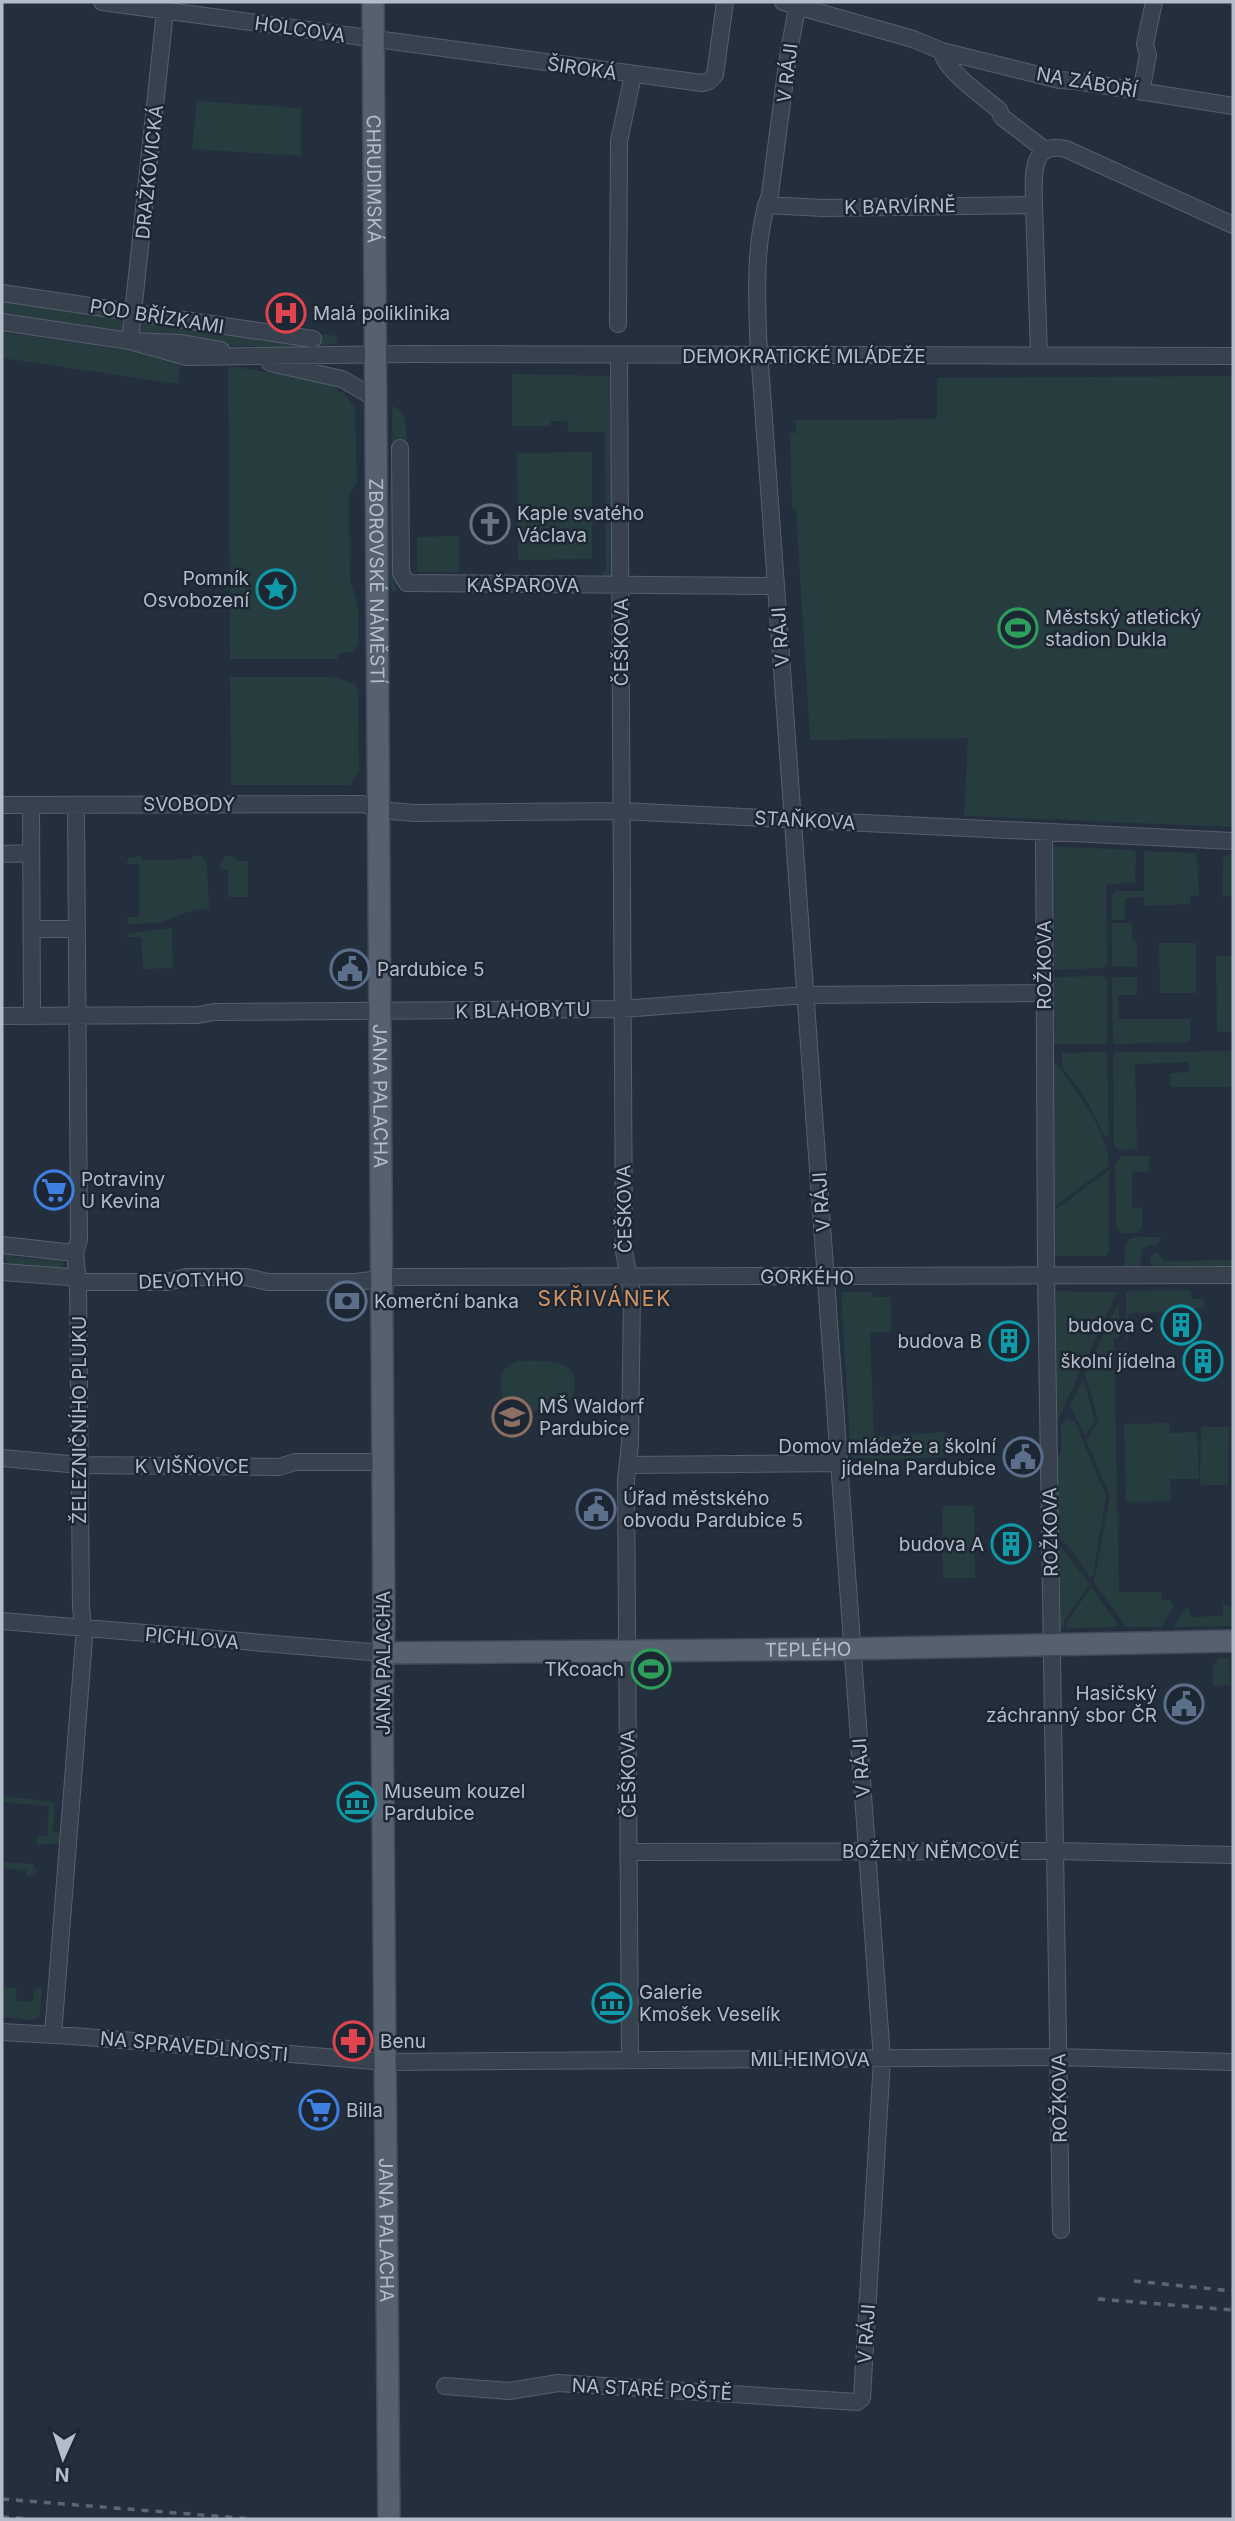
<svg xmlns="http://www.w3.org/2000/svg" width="1235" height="2521" viewBox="0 0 1235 2521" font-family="Inter,sans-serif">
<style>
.green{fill:#263c3f}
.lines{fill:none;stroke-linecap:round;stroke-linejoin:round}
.minor-casing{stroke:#565f6c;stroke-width:18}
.major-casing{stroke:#414a57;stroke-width:24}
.minor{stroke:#38414e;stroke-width:16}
.major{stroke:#56606e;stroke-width:21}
.rail{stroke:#5a6575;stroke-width:3.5;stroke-dasharray:7 7;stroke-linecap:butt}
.labels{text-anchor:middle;stroke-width:5;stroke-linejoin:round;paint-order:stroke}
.street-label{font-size:19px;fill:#b4bcc9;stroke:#1d2633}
.poi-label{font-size:19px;fill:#b4bcc9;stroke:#1d2633;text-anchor:start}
.neighbourhood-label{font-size:21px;letter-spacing:2px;fill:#d59563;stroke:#1d2633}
</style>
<rect width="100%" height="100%" fill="#242f3e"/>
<!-- green -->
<path class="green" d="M 197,101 L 301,108 L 301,156 L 192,149 Z
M 2,298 L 121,316 L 127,320 L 123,329 L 119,330 L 2,313 Z
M 142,320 L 311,345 L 323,334 L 336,336 L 339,343 L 310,347 L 233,346 L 143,334 L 139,331 L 139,323 Z
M 2,332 L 181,358 L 178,384 L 2,358 Z
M 228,366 L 337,383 L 335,389 L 344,393 L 355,408 L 357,482 L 349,495 L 350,580 L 358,606 L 358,644 L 354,651 L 338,654 L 337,659 L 230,659 Z
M 512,374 L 612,376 L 616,575 L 604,583 L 603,571 L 606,571 L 605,432 L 568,432 L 567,421 L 551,421 L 550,426 L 512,426 Z
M 1233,376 L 1233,827 L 964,816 L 968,738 L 810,740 L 796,509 L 792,509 L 790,439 L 788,433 L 796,433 L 795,420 L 937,419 L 937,378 Z
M 392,406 C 409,412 406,427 406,443 L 395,443 L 396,591 L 392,591 C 382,547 390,505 392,461 C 393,442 392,424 392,406 Z
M 592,452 L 592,559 L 518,560 L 517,453 Z
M 459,536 L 459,572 L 417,572 L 417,537 Z
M 230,677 L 333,677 L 355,684 L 358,693 L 359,772 L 350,785 L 231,785 Z
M 1047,846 L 1134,850 L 1136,853 L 1135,882 L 1106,885 L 1107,965 L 1104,968 L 1051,970 Z
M 1146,851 L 1193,853 L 1197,856 L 1199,896 L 1191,896 L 1190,904 L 1144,906 L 1144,897 L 1125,898 L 1125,920 L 1112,920 L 1112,895 L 1116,891 L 1144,891 L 1144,853 Z
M 194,855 L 203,857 L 207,864 L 209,909 L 194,910 L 159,923 L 128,924 L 127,917 L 139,917 L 139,864 L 126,864 L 129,858 L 140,856 L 142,860 L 192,859 Z
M 1225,855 L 1233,855 L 1233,896 L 1224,897 L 1222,894 L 1223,859 Z
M 225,856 L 232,856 L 238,861 L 248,861 L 248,897 L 228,897 L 228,870 L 220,869 L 221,862 Z
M 1112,923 L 1132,923 L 1132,941 L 1137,941 L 1137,967 L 1112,966 Z
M 172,928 L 173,968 L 143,969 L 141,937 L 127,937 L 129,933 Z
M 1159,943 L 1196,943 L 1196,993 L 1160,993 Z
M 1216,956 L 1233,956 L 1233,1032 L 1217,1032 Z
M 1103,976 L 1107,980 L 1107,1044 L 1053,1044 L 1052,977 Z
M 1114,977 L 1137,977 L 1137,995 L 1118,995 L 1119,1019 L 1190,1019 L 1190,1042 L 1113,1044 L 1112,978 Z
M 1233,1051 L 1233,1087 L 1171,1087 L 1170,1073 L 1189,1072 L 1189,1062 L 1135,1064 L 1137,1149 L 1120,1150 L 1114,1146 L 1113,1055 L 1116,1052 Z
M 1104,1052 L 1107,1056 L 1109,1136 L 1105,1137 L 1085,1097 L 1062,1067 L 1062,1053 Z
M 1053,1060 C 1074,1087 1109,1132 1109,1166 L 1054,1207 Z
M 1121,1156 L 1149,1156 L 1149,1171 L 1132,1172 L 1132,1207 L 1142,1208 L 1142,1228 L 1138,1233 L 1121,1233 L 1116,1228 L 1115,1164 Z
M 1109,1170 L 1109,1253 L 1105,1256 L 1054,1256 L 1054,1211 Z
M 1136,1237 L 1161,1237 L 1157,1245 C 1134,1246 1146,1254 1138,1267 L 1124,1268 L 1125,1246 L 1129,1239 Z
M 13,1252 L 13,1257 L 40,1259 L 41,1254 L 63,1258 L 64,1265 L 60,1270 L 10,1266 L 6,1263 L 5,1255 Z
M 1157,1252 L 1163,1261 L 1233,1260 L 1233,1268 L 1158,1268 L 1153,1267 L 1150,1262 L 1151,1256 Z
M 1191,1290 L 1191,1299 L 1204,1299 L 1204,1308 L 1195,1308 L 1195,1312 L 1128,1313 L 1128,1338 L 1126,1338 L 1126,1291 Z
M 1051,1291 L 1117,1292 L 1056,1424 L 1055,1310 Z
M 841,1292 L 871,1292 L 874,1297 L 891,1297 L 891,1332 L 872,1332 L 870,1335 L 874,1437 L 945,1432 L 947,1457 L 872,1460 L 871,1458 L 851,1458 Z
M 1116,1307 L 1119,1307 L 1119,1338 L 1114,1339 L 1119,1592 L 1161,1592 L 1162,1600 L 1170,1600 L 1174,1606 L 1161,1627 L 1126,1627 L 1094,1582 L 1110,1496 L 1086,1440 L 1099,1422 L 1085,1374 Z
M 518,1361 C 541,1361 582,1356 574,1392 C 572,1400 565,1405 563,1411 L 505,1410 C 502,1390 492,1370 518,1361 Z
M 1082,1382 L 1084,1382 L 1095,1422 L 1085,1435 L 1070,1406 Z
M 1068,1419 L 1075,1422 L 1106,1496 L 1093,1576 L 1090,1577 L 1068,1546 L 1058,1537 L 1058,1456 L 1061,1453 L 1061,1425 Z
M 1169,1423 L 1170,1433 L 1197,1432 L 1199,1479 L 1170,1479 L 1171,1501 L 1126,1502 L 1124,1424 Z
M 1201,1427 L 1229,1427 L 1228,1485 L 1200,1485 Z
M 942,1506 L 974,1506 L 975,1578 L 943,1578 Z
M 1059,1545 L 1090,1584 L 1064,1621 L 1064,1628 L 1060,1628 Z
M 1091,1587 L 1118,1624 L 1116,1627 L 1067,1628 L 1067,1622 Z
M 1223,1604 L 1233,1607 L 1233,1626 L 1173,1627 L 1185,1609 L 1189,1608 L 1190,1617 L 1223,1616 Z
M 1219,1657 L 1229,1658 L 1230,1685 L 1213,1686 L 1213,1665 Z
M 2,1796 L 55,1802 L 53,1832 L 61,1833 L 62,1840 L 58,1843 L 37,1845 L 37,1836 L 47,1836 L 49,1806 L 2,1802 Z
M 4,1862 L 33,1864 L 37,1872 L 26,1877 L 26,1870 L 2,1868 Z
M 2,1987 L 17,1988 L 16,2001 L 32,2002 L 35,1989 L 42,1987 L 40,2014 L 38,2018 L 32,2020 L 2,2017 Z"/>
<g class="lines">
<!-- minor casing -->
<g class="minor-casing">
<path id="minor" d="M 102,2 L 702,83 L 709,81 L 715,75 L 725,2
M 783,2 L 913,39 L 942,51 L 1059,80 L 1076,81 L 1233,106
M 942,51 C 943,69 985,98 999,110 L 1002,117 L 1045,150
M 1141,92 L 1148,55 L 1145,44 L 1154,2
M 766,205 L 823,208 L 1034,205 C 1034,181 1028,140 1066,149 L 1233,225
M 1034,205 L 1039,356
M 2,293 L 313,339
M 2,322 L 130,341 L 182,343 L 221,350
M 618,324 L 619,141 L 633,75
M 130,341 L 187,357 L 411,354 L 1233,356
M 130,341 L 166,2
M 619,356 L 624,1251 L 632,1294 L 630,1443 L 626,1480 L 630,2060
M 270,363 L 342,379 L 375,398
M 400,448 L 401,573 L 407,583 L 776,586
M 2,805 L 362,804 L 391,811 L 416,813 L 621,811 L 1233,841
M 31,805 L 32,1015
M 1044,833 L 1046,1276 L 1061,2230
M 2,854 L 31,853
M 32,929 L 77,929
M 2,1016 L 198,1015 L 214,1012 L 622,1009 L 805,995 L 1044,993
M 2,1245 L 75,1253
M 2,1272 L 70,1277 L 78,1282 L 168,1282 L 186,1277 L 246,1277 L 268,1282 L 355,1282 L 397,1277 L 1233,1275
M 2,1458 L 80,1465 L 279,1467 L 295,1462 L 382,1462
M 629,1465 L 840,1463
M 2,1621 L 383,1653
M 629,1852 L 1055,1851 L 1233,1855
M 2,2032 L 73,2036 L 386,2062 L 1058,2057 L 1233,2062
M 53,2035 L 84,1639 L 81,1606 L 78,1282 L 75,1253 L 79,1239 L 76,805
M 445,2386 L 509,2391 L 558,2383 L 857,2402 L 862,2398 L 882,2059 L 758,336 C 757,289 754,239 770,194 L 788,57 L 798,2"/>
</g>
<!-- major casing -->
<g class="major-casing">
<g id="major">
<path id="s1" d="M 373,2 L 384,1624 L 382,1697 L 389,2519"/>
<path id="s2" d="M 383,1653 L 842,1649 L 1233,1641"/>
</g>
</g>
<!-- minor -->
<use href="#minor" class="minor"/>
<!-- major -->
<use href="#major" class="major"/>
<!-- rail -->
<path class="rail" d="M 1134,2281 L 1233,2291
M 1098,2299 L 1233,2310
M 2,2499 L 252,2519
M 2,2517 L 31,2519"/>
</g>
<!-- icons -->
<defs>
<g id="hospital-ring" transform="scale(2.0125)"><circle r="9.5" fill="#1d2633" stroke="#e0444e" stroke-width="1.5"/><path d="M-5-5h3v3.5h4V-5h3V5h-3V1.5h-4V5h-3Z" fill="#e0444e"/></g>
<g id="church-ring" transform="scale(2.0125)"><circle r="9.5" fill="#1d2633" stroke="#6b7280" stroke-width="1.5"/><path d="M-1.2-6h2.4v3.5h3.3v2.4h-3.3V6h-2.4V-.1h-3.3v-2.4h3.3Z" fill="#6b7280"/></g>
<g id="sight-ring" transform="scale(2.0125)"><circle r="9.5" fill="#1d2633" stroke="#0f9aa8" stroke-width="1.5"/><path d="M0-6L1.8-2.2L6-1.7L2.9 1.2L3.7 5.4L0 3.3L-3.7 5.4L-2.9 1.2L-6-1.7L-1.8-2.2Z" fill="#0f9aa8"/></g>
<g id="stadium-ring" transform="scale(2.0125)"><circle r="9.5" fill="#1d2633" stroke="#2e9e5b" stroke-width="1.5"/><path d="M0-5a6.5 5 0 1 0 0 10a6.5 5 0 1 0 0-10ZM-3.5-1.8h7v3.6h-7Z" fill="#2e9e5b"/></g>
<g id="civic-ring" transform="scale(2.0125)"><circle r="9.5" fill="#1d2633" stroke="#5c6f8a" stroke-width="1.5"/><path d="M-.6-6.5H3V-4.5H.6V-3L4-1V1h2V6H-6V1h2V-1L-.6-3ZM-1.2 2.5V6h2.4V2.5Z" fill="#5c6f8a"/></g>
<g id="supermarket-ring" transform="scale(2.0125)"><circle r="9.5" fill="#1d2633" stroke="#3f7fe0" stroke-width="1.5"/><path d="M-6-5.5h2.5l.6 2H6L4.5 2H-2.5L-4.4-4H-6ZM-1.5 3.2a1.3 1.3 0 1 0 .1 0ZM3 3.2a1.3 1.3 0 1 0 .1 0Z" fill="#3f7fe0"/></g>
<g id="bank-ring" transform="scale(2.0125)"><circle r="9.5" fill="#1d2633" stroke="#5c6f8a" stroke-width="1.5"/><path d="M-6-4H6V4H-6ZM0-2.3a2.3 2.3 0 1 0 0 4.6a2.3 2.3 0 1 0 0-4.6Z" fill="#5c6f8a"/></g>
<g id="building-ring" transform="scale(2.0125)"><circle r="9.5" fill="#1d2633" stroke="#0f9aa8" stroke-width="1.5"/><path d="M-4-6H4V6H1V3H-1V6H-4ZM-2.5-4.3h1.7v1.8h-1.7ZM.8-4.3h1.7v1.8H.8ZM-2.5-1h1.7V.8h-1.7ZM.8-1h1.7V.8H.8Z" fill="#0f9aa8"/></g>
<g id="school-ring" transform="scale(2.0125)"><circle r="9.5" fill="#1d2633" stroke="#8d6e63" stroke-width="1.5"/><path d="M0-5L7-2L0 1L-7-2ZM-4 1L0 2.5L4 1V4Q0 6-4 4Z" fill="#8d6e63"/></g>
<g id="museum-ring" transform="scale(2.0125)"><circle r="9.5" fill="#1d2633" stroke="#0f9aa8" stroke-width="1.5"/><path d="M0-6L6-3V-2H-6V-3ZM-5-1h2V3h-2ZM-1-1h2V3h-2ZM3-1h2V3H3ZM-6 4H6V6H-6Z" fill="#0f9aa8"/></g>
<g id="pharmacy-ring" transform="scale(2.0125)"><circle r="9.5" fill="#1d2633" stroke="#e0444e" stroke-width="1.5"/><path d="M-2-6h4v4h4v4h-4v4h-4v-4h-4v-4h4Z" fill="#e0444e"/></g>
</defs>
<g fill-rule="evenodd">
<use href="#hospital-ring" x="286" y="313"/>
<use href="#church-ring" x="490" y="524"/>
<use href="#sight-ring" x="276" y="589"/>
<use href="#stadium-ring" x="1018" y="628"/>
<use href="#civic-ring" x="350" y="969"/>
<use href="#supermarket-ring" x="54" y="1190"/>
<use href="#bank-ring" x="347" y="1301"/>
<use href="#building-ring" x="1181" y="1325"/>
<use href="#building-ring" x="1009" y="1341"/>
<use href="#building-ring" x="1203" y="1361"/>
<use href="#school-ring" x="512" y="1417"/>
<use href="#civic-ring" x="1023" y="1457"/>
<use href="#civic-ring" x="596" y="1509"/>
<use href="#building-ring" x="1011" y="1544"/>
<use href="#stadium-ring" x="651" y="1669"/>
<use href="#civic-ring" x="1184" y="1704"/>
<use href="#museum-ring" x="357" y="1802"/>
<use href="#museum-ring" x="612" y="2003"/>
<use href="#pharmacy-ring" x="353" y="2041"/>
<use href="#supermarket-ring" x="319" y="2110"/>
</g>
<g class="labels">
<!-- street labels -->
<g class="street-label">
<text transform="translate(300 29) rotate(8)" y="7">HOLCOVA</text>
<text transform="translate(582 68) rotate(8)" y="7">ŠIROKÁ</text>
<text transform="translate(787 73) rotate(-83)" y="7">V RÁJI</text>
<text transform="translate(1087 82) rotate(10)" y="7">NA ZÁBOŘÍ</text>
<text transform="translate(149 172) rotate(-84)" y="7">DRAŽKOVICKÁ</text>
<text dy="7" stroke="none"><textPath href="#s1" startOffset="177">CHRUDIMSKÁ</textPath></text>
<text transform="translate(900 206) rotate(-1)" y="7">K BARVÍRNĚ</text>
<text transform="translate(157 316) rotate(9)" y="7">POD BŘÍZKAMI</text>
<text x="804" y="363">DEMOKRATICKÉ MLÁDEŽE</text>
<text dy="7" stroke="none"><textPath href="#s1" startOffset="579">ZBOROVSKÉ NÁMĚSTÍ</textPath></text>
<text x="523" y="592">KAŠPAROVA</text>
<text transform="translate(780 637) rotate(-94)" y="7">V RÁJI</text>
<text transform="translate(621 642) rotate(-90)" y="7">ČEŠKOVA</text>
<text x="189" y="811">SVOBODY</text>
<text transform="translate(805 820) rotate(3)" y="7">STAŇKOVA</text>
<text transform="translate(1044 965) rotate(-90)" y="7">ROŽKOVA</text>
<text transform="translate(523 1010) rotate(-1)" y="7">K BLAHOBYTU</text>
<text dy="7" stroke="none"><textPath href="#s1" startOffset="1094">JANA PALACHA</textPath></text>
<text transform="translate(821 1202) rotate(-94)" y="7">V RÁJI</text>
<text transform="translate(624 1209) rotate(-91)" y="7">ČEŠKOVA</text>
<text transform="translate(807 1277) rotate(1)" y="7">GORKÉHO</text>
<text transform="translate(191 1280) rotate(-2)" y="7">DEVOTYHO</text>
<text transform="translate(79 1420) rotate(-90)" y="7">ŽELEZNIČNÍHO PLUKU</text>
<text x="192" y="1473">K VIŠŇOVCE</text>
<text transform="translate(1050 1532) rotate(-91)" y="7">ROŽKOVA</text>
<text transform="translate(192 1638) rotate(5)" y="7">PICHLOVA</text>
<text dy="7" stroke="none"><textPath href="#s2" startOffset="425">TEPLÉHO</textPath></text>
<text transform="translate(383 1663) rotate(-90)" y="7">JANA PALACHA</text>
<text transform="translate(861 1768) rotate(-94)" y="7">V RÁJI</text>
<text transform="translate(628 1774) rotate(-91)" y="7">ČEŠKOVA</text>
<text x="931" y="1858">BOŽENY NĚMCOVÉ</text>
<text transform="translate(194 2046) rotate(5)" y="7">NA SPRAVEDLNOSTI</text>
<text x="810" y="2066">MILHEIMOVA</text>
<text transform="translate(1059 2098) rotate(-91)" y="7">ROŽKOVA</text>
<text dy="7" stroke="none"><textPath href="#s1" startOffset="2228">JANA PALACHA</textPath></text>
<text transform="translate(866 2334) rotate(-86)" y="7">V RÁJI</text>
<text transform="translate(652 2389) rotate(3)" y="7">NA STARÉ POŠTĚ</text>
</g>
<!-- poi labels -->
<g class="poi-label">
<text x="313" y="320">Malá poliklinika</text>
<text x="517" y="520">Kaple svatého<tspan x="517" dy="22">Václava</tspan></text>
<text x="249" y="585" text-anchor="end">Pomník<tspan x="249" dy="22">Osvobození</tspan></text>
<text x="1045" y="624">Městský atletický<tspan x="1045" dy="22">stadion Dukla</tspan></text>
<text x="377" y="976">Pardubice 5</text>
<text x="81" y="1186">Potraviny<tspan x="81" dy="22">U Kevina</tspan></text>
<text x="374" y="1308">Komerční banka</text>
<text x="1154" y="1332" text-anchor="end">budova C</text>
<text x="982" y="1348" text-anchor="end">budova B</text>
<text x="1176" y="1368" text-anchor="end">školní jídelna</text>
<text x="539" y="1413">MŠ Waldorf<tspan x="539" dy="22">Pardubice</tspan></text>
<text x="996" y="1453" text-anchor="end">Domov mládeže a školní<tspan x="996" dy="22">jídelna Pardubice</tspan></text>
<text x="623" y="1505">Úřad městského<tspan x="623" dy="22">obvodu Pardubice 5</tspan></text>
<text x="984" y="1551" text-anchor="end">budova A</text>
<text x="624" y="1676" text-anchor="end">TKcoach</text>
<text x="1157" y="1700" text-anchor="end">Hasičský<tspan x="1157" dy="22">záchranný sbor ČR</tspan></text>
<text x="384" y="1798">Museum kouzel<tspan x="384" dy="22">Pardubice</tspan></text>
<text x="639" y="1999">Galerie<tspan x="639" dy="22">Kmošek Veselík</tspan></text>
<text x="380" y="2048">Benu</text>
<text x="346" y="2117">Billa</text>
</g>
<!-- neighbourhood labels -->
<g class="neighbourhood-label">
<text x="605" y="1306">SKŘIVÁNEK</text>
</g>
</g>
<!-- border -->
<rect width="1235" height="2521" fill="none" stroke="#b4bcc9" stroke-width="7"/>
<!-- north arrow -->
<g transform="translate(63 2458) rotate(183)" stroke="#1d2633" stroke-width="5" paint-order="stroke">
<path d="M0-5L12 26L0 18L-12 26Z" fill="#b4bcc9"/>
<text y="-10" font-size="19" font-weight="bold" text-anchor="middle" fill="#b4bcc9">N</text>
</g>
</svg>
